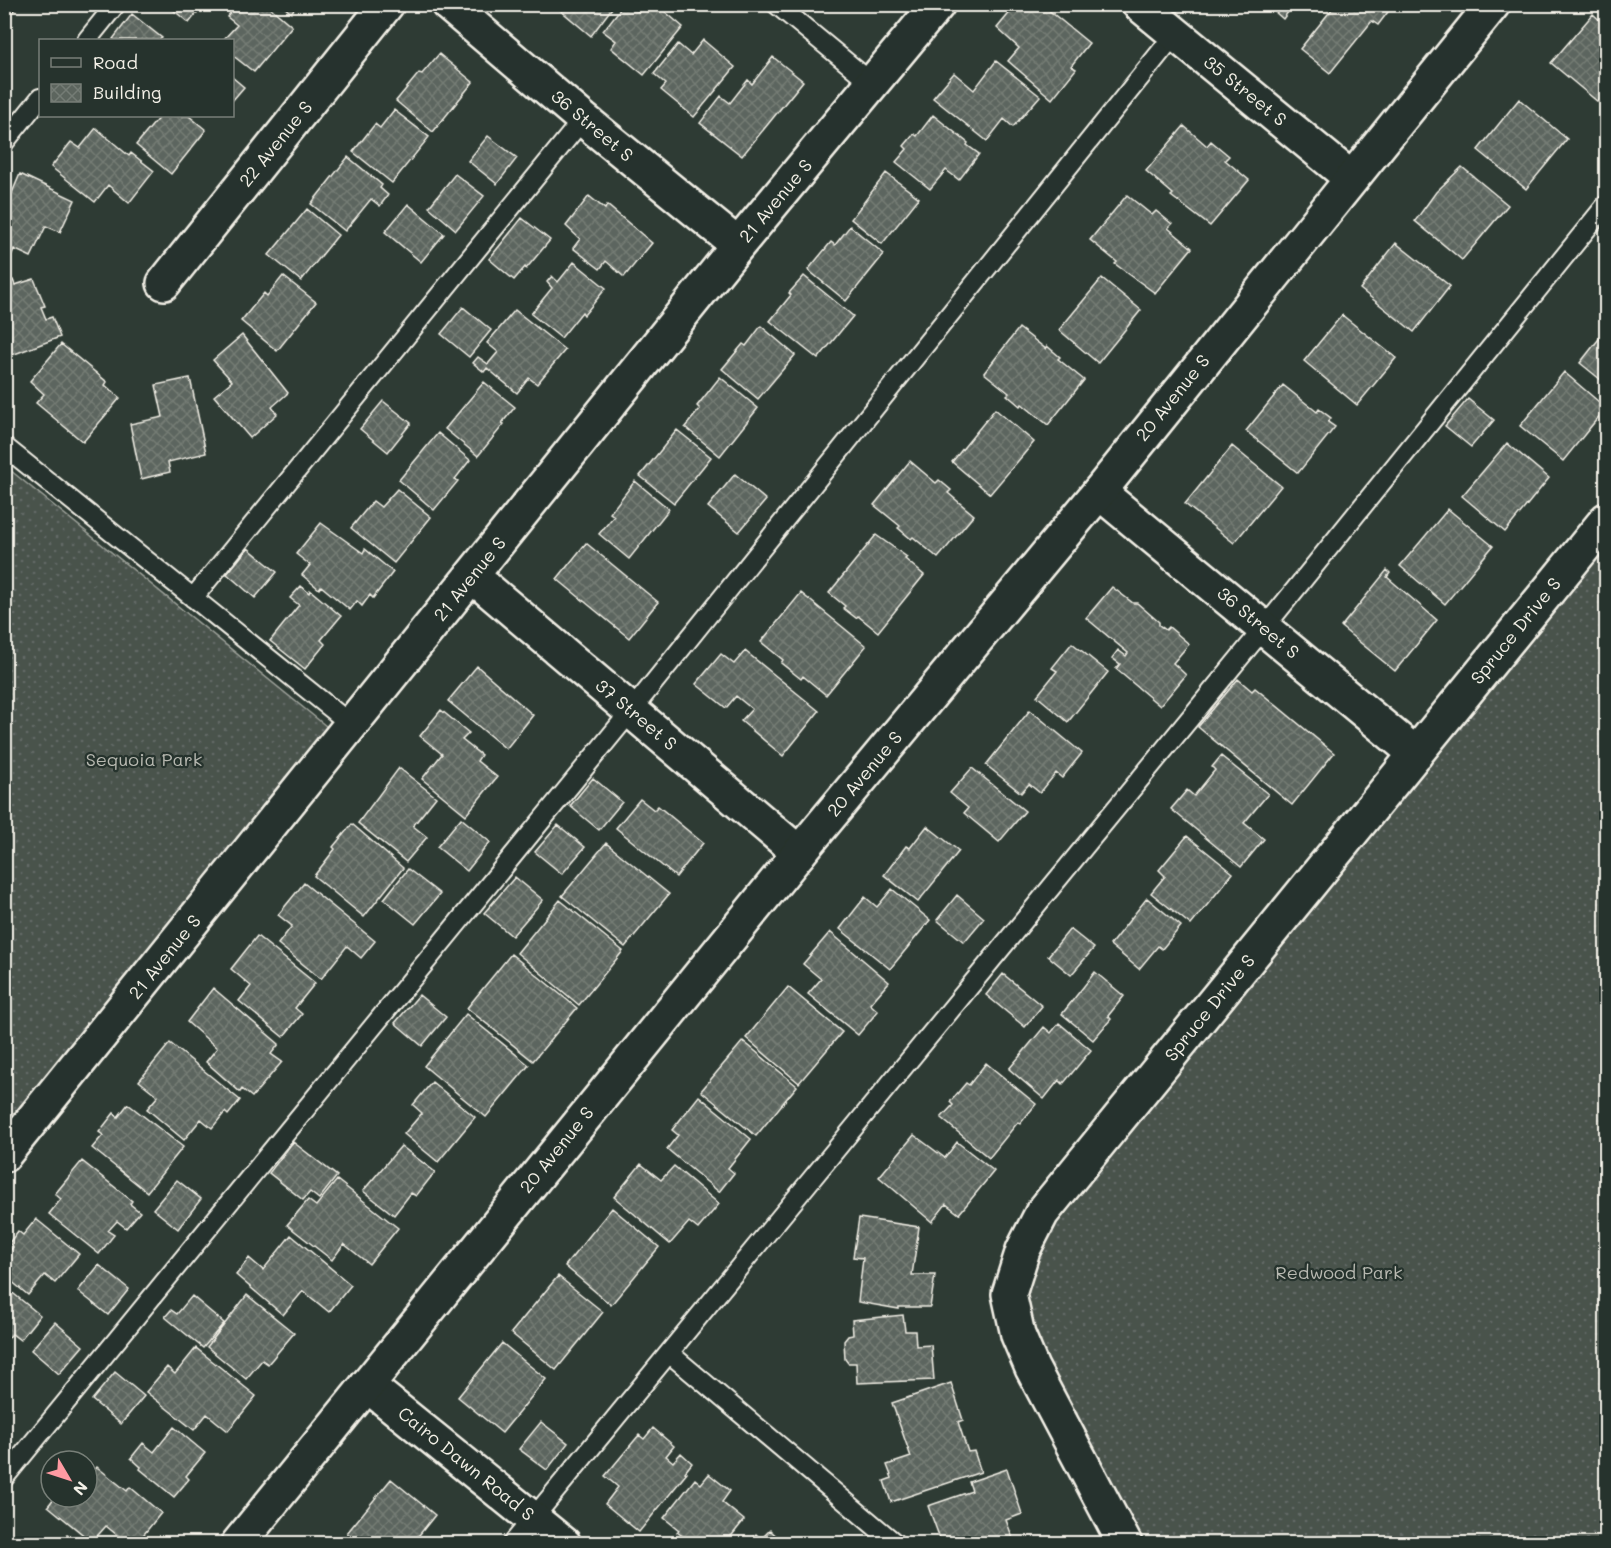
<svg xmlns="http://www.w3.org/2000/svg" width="1611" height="1548" viewBox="0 0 1611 1548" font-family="Mali,sans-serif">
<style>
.grass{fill:url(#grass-dots);stroke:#9ea29a;stroke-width:1.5}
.building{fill:url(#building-cross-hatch);stroke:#f4f1e8;stroke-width:1.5}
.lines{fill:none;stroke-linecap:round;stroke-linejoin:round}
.lane-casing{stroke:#f4f1e8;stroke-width:22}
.street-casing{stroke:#f4f1e8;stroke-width:38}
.secondary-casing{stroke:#f4f1e8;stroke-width:38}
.lane{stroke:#26332d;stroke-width:18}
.street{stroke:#26332d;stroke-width:33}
.secondary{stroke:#26332d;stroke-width:33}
.labels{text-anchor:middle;stroke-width:4.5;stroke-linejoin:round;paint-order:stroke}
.street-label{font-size:18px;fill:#f4f1e8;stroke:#26332d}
.park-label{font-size:18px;fill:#b8b9b1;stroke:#26332d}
</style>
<defs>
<pattern id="grass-dots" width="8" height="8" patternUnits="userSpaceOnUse" patternTransform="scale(1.5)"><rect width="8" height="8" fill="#48524c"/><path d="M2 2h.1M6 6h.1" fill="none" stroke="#636b66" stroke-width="1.8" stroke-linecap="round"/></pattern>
<pattern id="building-cross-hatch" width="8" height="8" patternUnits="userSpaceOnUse" patternTransform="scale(1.5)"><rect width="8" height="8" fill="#5c655e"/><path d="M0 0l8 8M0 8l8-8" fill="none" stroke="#747c75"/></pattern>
</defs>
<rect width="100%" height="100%" fill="#2e3b34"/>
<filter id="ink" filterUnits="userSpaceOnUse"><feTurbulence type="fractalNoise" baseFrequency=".0167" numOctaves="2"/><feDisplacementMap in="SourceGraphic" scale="12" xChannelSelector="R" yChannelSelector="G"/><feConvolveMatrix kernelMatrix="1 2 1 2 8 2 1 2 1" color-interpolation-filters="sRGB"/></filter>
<g filter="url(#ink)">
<!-- grass -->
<path class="grass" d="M 5,466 L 342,739 L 5,1155 Z
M 1606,520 L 1606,1543 L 1125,1543 L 1018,1335 L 1023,1250 Z"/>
<!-- building -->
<path class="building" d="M 4,4 L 19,4 L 4,22 Z
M 166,4 L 204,4 L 189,23 Z
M 238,4 L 266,4 L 292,26 L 254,72 L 232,55 L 232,40 L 223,40 L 237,25 L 227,17 Z
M 281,4 L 298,4 L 291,13 Z
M 553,4 L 615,4 L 591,36 Z
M 624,4 L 630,4 L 639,12 L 645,4 L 656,4 L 683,27 L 644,75 L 611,48 L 616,41 L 603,31 Z
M 1017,4 L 1041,4 L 1089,43 L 1071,66 L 1076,69 L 1052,99 L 1008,61 L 1019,48 L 997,28 Z
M 1266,4 L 1294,4 L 1283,19 Z
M 1336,4 L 1394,4 L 1378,25 L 1372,21 L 1330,73 L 1300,49 Z
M 132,14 L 162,38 L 159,40 L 115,40 L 113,39 Z
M 1593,14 L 1606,26 L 1606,93 L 1598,102 L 1551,63 Z
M 703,40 L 735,67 L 694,117 L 661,90 L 666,84 L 654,74 L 678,44 L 691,55 Z
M 439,54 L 473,82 L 433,132 L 396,101 L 419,73 L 422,74 Z
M 773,57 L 803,81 L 742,156 L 700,123 L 721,96 L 730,103 L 748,80 L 752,84 Z
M 996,61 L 1040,96 L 1013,127 L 1004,119 L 987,141 L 933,98 L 954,73 L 974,90 Z
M 232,77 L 244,87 L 232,101 Z
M 1519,99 L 1567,139 L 1526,189 L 1478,150 Z
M 394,110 L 429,137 L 392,183 L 353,152 L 375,124 L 380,128 Z
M 933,115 L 968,143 L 967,145 L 979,154 L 959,180 L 946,170 L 930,189 L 896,162 L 907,149 L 904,146 L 914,134 L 917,136 Z
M 160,116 L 189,116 L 206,130 L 171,174 L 136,145 Z
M 1184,126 L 1207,146 L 1211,141 L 1229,156 L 1225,160 L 1249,180 L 1210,226 L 1171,196 L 1173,194 L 1146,171 Z
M 96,128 L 129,156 L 131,153 L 154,171 L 129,203 L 108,185 L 95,202 L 51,167 L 71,142 L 80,148 Z
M 488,136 L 517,158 L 497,184 L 468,161 Z
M 348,157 L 382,185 L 380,188 L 388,195 L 380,206 L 371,199 L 345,231 L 311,204 Z
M 1462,167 L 1508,205 L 1462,260 L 1415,221 L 1436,192 Z
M 886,173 L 919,198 L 882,244 L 851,219 Z
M 20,174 L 75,200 L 60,232 L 46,226 L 31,257 L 14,249 L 12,254 L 4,253 L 4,217 L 9,209 L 6,207 Z
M 455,174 L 484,196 L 456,230 L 429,207 Z
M 1127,195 L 1152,215 L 1156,211 L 1172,224 L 1168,228 L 1192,248 L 1155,293 L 1115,264 L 1117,262 L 1090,240 Z
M 589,196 L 605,209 L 607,205 L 652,243 L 624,277 L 606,261 L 600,269 L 573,248 L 580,239 L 566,226 Z
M 408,204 L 444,234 L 421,262 L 385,232 Z
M 307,209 L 338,235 L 301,281 L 269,255 Z
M 522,218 L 550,240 L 526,269 L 525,267 L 514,280 L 489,259 Z
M 850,226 L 884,254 L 846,301 L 808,270 L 831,242 L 835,245 Z
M 1396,243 L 1450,286 L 1414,332 L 1360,289 Z
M 574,262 L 606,288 L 584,315 L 582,312 L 561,338 L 531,314 L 552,288 L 547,282 L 552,276 L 558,282 Z
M 283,276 L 316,302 L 277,351 L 241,321 L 264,293 L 267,296 Z
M 804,276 L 853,316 L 818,359 L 770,321 L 791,295 L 789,293 Z
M 1102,278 L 1141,310 L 1098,363 L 1059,330 Z
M 34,279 L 45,306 L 41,307 L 46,319 L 52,317 L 60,337 L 4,358 L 4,284 L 13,280 L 15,285 Z
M 463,307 L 491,330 L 469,357 L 441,334 Z
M 515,310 L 565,350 L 537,384 L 529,378 L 517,393 L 487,368 L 484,372 L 473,363 L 478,357 L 488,364 L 498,352 L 487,343 Z
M 1342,315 L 1396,358 L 1357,405 L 1304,361 Z
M 761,326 L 795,355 L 758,399 L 722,369 L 743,344 L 746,346 Z
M 1019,328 L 1046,349 L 1047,346 L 1060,357 L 1058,359 L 1084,380 L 1048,425 L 1022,404 L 1020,406 L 1007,395 L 1009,393 L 984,373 Z
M 1606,330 L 1606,384 L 1580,363 Z
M 242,335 L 288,393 L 272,407 L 277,414 L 250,438 L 214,396 L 232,381 L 213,360 Z
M 61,344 L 107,382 L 105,385 L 120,398 L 83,442 L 36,403 L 44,394 L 30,381 Z
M 1564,372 L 1606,408 L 1563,461 L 1520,426 Z
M 720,377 L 758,408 L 720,456 L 685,427 L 700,409 L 697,406 Z
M 190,378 L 206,453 L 168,462 L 170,472 L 141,479 L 130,424 L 163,417 L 156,385 Z
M 484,382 L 515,407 L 502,423 L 504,424 L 478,456 L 445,429 Z
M 1283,385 L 1317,412 L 1319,409 L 1331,418 L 1328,422 L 1335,427 L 1298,473 L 1246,431 Z
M 1468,399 L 1494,420 L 1471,447 L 1445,426 Z
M 383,401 L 411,423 L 388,452 L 360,429 Z
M 995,409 L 1034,442 L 990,494 L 952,462 Z
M 677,430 L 711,457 L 674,503 L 640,476 Z
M 438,433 L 470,460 L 455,479 L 458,481 L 434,510 L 399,480 Z
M 1507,443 L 1549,478 L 1505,532 L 1462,496 Z
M 1232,446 L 1281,486 L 1234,543 L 1185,504 Z
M 910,461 L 936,483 L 939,480 L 951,490 L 948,493 L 974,515 L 938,558 L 913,537 L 911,539 L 898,528 L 900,526 L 874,505 Z
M 735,474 L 766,500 L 739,532 L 708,507 Z
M 635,481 L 669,509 L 629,559 L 599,534 L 614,516 L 610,513 Z
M 397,489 L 431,517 L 394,563 L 351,528 L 373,501 L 381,507 Z
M 1448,509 L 1493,546 L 1445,604 L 1400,566 Z
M 321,523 L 363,553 L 365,549 L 393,572 L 373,598 L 370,595 L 362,606 L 357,601 L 350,610 L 321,586 L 319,589 L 302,575 L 310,565 L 296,554 Z
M 876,535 L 907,557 L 905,559 L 924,575 L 878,632 L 858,616 L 856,618 L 843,608 L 845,606 L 829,593 Z
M 586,543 L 658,602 L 629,638 L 557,579 Z
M 248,548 L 277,572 L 255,598 L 227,574 Z
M 1387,570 L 1390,573 L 1387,577 L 1437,620 L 1395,671 L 1341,627 Z
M 301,586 L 309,593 L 310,590 L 341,616 L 321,640 L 325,644 L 305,669 L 270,641 L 299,605 L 290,598 Z
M 1112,587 L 1133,603 L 1137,603 L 1159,622 L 1159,625 L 1166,630 L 1169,627 L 1189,644 L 1173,663 L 1186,675 L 1160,706 L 1116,669 L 1120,664 L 1112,658 L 1118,650 L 1126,656 L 1128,653 L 1086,618 Z
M 801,593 L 866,646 L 826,695 L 803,676 L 801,679 L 781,663 L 783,660 L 761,642 Z
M 1072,643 L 1108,672 L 1068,722 L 1037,696 L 1057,671 L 1052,668 Z
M 745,651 L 819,711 L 783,756 L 741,721 L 752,709 L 736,696 L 726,708 L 696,684 L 721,654 L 734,664 Z
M 477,666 L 533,715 L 506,749 L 448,701 Z
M 1238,679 L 1252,691 L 1255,688 L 1334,753 L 1292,805 L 1198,727 Z
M 441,710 L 469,733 L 462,740 L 481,755 L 477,761 L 497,777 L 466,815 L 422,779 L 442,754 L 420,736 Z
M 1030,710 L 1082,753 L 1062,778 L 1056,773 L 1040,793 L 1029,784 L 1021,793 L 986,765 Z
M 1221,756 L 1268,794 L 1244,823 L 1264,839 L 1241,867 L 1171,809 L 1187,790 L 1194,796 L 1215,770 L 1212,767 Z
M 399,768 L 436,797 L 413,826 L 427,837 L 406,862 L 358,823 Z
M 972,768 L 1025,811 L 999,842 L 964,813 L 968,808 L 950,793 Z
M 593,778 L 622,802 L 599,830 L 570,806 Z
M 640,799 L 654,810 L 658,806 L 703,843 L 676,877 L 616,828 Z
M 461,818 L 490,842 L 467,871 L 437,847 Z
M 352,824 L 403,868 L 364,917 L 314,876 L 335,849 L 333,847 Z
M 558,825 L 585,847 L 562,874 L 535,852 Z
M 927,826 L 959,851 L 918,902 L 884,875 L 906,846 L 910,848 Z
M 1187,836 L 1233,873 L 1191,925 L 1151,893 L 1165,876 L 1159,870 Z
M 606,843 L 669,894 L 625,947 L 562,896 Z
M 408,869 L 440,894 L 415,924 L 384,899 Z
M 515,877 L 543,900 L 512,936 L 484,913 Z
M 304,883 L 375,941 L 361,958 L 347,946 L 321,979 L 278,944 L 292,926 L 278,915 Z
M 892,889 L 930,920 L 890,969 L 840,929 L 865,897 L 877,907 Z
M 957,895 L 984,918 L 964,942 L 937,920 Z
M 1147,898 L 1181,926 L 1162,949 L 1158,946 L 1139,969 L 1110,945 Z
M 560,900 L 623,951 L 579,1005 L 517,953 Z
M 1070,929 L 1094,948 L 1071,975 L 1048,956 Z
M 830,932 L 889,982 L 870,1004 L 878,1011 L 858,1035 L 808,994 L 821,979 L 803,964 Z
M 257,936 L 315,983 L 295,1008 L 302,1014 L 283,1037 L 239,1001 L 251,986 L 231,969 Z
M 511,954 L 577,1008 L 533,1061 L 467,1008 Z
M 1095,972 L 1124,996 L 1108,1016 L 1111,1019 L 1093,1040 L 1062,1014 Z
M 1003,974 L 1042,1006 L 1025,1027 L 986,995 Z
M 788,987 L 842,1032 L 799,1083 L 746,1038 Z
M 213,988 L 279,1044 L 271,1054 L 282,1062 L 252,1097 L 242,1089 L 240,1092 L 206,1062 L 217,1048 L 187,1022 Z
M 419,995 L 446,1017 L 422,1046 L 395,1023 Z
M 466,1014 L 529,1065 L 486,1117 L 424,1066 Z
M 1059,1023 L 1091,1050 L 1063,1084 L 1059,1080 L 1044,1099 L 1009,1069 L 1044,1027 L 1051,1033 Z
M 743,1041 L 797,1086 L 756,1136 L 701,1091 Z
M 170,1043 L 240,1100 L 228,1115 L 225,1112 L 212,1128 L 201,1119 L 184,1140 L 147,1109 L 158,1096 L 139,1081 Z
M 986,1063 L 1036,1104 L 1020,1124 L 1018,1122 L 989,1158 L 941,1118 L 953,1105 L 950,1102 L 966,1083 L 969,1085 Z
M 432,1082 L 475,1117 L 438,1162 L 404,1134 L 422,1113 L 413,1105 Z
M 699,1096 L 751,1139 L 728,1168 L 734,1173 L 719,1192 L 667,1149 L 678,1135 L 672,1130 Z
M 128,1104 L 183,1147 L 147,1192 L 92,1148 L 103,1135 L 99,1132 L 114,1113 L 118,1117 Z
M 914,1135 L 945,1158 L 957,1142 L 994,1171 L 959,1214 L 946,1204 L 932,1222 L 879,1177 Z
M 293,1142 L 337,1176 L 319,1199 L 310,1192 L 303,1200 L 269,1173 Z
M 401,1146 L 435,1172 L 416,1196 L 411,1193 L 394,1215 L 363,1191 Z
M 82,1161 L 132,1201 L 130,1204 L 140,1212 L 126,1228 L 117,1221 L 108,1231 L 114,1235 L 99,1254 L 49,1214 L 61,1199 L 55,1194 Z
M 641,1164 L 661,1180 L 674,1166 L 719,1204 L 698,1229 L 689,1222 L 670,1244 L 614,1197 Z
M 177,1180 L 201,1199 L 178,1229 L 153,1209 Z
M 337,1180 L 398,1228 L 369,1264 L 344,1244 L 332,1260 L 287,1225 L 308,1200 L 316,1206 Z
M 612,1208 L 659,1247 L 611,1305 L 565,1266 Z
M 859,1218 L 919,1227 L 912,1275 L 935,1275 L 930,1307 L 899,1307 L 899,1309 L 858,1302 L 863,1258 L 853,1257 Z
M 36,1219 L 79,1254 L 55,1283 L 45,1275 L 28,1295 L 4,1275 L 4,1257 L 13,1247 L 9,1243 L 18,1231 L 23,1235 Z
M 291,1235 L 351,1285 L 329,1312 L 303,1291 L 283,1315 L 236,1275 L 249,1258 L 263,1270 Z
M 99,1265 L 129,1289 L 108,1315 L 78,1291 Z
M 558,1276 L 603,1312 L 556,1370 L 511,1333 Z
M 4,1286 L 40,1315 L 20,1340 L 12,1334 L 4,1343 Z
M 247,1295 L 294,1333 L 268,1364 L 262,1360 L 246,1379 L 207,1347 Z
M 192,1296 L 224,1323 L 203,1348 L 165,1317 L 171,1310 L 177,1314 Z
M 903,1315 L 905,1331 L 915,1331 L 916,1346 L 931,1345 L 934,1380 L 857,1383 L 856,1363 L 848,1363 L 845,1359 L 844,1341 L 848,1336 L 853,1335 L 852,1320 Z
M 55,1322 L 83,1346 L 59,1374 L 31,1350 Z
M 502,1343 L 546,1379 L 502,1433 L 458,1397 Z
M 196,1348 L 256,1396 L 228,1431 L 207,1414 L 194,1430 L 146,1392 L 167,1367 L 175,1374 Z
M 115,1372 L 144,1396 L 121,1424 L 92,1400 Z
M 951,1383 L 963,1420 L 958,1422 L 968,1452 L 974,1451 L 981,1472 L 891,1502 L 884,1481 L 892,1478 L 887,1465 L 911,1457 L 892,1403 Z
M 541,1422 L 568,1443 L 547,1470 L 519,1449 Z
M 174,1427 L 205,1453 L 186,1476 L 189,1479 L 174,1497 L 140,1469 L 141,1467 L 131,1458 L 143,1443 L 154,1452 Z
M 653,1428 L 674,1446 L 666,1456 L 673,1462 L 681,1453 L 692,1463 L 685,1472 L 687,1473 L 639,1532 L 605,1504 L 618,1487 L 605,1476 L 639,1435 L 644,1439 Z
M 97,1467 L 127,1491 L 130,1487 L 161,1513 L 136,1544 L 128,1544 L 106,1526 L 92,1542 L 48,1506 L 55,1497 L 87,1497 L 87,1479 Z
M 1007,1469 L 1022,1514 L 1006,1520 L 1015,1544 L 942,1544 L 928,1506 L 972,1491 L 969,1482 Z
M 709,1474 L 730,1491 L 722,1502 L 744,1520 L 725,1544 L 680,1544 L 685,1538 L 677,1532 L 679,1530 L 664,1518 L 695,1479 L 701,1484 Z
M 391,1479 L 435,1515 L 412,1544 L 359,1544 L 347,1533 Z
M 770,1530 L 785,1544 L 746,1544 L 756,1534 L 761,1539 Z
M 67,1534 L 78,1544 L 59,1544 Z"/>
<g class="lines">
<!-- lane casing -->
<g class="lane-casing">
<path id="lane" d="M 776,4 L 873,84
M 87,40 L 116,4
M 4,143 L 40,98
M 4,446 L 353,726
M 193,598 L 583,119
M 669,1353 L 896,1544
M 4,1478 L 631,711 L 1175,34
M 512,1544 L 1264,628 L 1606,205"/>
</g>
<!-- street casing -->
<g class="street-casing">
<path id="street" d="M 448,4 L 583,119 L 738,245
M 1139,4 L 1351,178
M 164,283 L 387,4
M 1099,492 L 1416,754
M 472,576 L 799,853
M 4,1155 L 738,245 L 938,4
M 367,1385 L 564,1544
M 1125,1544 L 1032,1368 L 1018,1335 L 1009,1294 L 1023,1250 L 1042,1213 L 1606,520"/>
</g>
<!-- secondary casing -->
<g class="secondary-casing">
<path id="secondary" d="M 238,1544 L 799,853 L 1099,492 L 1493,4"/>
</g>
<!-- lane -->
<use href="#lane" class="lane"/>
<!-- street -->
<use href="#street" class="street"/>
<!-- secondary -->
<use href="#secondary" class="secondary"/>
</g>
</g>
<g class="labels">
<!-- street labels -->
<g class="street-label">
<text transform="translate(1245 91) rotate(39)" y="6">35 Street S</text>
<text transform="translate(592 126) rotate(40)" y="6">36 Street S</text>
<text transform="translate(276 144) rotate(-51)" y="6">22 Avenue S</text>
<text transform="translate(776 201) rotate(-50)" y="6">21 Avenue S</text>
<text transform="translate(1173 398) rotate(-51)" y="6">20 Avenue S</text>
<text transform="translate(470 579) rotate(-51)" y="6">21 Avenue S</text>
<text transform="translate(1258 623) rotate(40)" y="6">36 Street S</text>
<text transform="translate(1516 631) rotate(-51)" y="6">Spruce Drive S</text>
<text transform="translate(636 715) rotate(40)" y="6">37 Street S</text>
<text transform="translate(865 774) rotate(-50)" y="6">20 Avenue S</text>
<text transform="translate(165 957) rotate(-51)" y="6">21 Avenue S</text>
<text transform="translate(1210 1008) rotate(-51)" y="6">Spruce Drive S</text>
<text transform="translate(557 1150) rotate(-51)" y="6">20 Avenue S</text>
<text transform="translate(466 1464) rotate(39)" y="6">Cairo Dawn Road S</text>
</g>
<!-- park labels -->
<g class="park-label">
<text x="144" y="766">Sequoia Park</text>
<text x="1339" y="1279">Redwood Park</text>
</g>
</g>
<!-- margin -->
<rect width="1611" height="1548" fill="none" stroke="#26332d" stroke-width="24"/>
<rect x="12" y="12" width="1587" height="1524" fill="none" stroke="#f4f1e8" stroke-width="2" filter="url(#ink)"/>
<!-- legend -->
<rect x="39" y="39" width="195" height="78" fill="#26332d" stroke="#787f78" stroke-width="1.5"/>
<rect x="51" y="58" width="30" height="9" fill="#26332d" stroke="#787f78" stroke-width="1.5"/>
<text x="93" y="69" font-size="18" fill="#f4f1e8">Road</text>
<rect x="51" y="84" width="30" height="18" fill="url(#building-cross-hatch)" stroke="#787f78" stroke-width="1.5"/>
<text x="93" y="99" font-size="18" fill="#f4f1e8">Building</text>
<!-- north arrow -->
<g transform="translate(69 1479) rotate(129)"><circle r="28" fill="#26332d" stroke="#787f78" stroke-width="1.5"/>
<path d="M0-4.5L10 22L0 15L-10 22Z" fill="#ff9aa2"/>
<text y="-9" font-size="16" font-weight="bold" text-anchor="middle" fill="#f4f1e8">N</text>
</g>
</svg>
